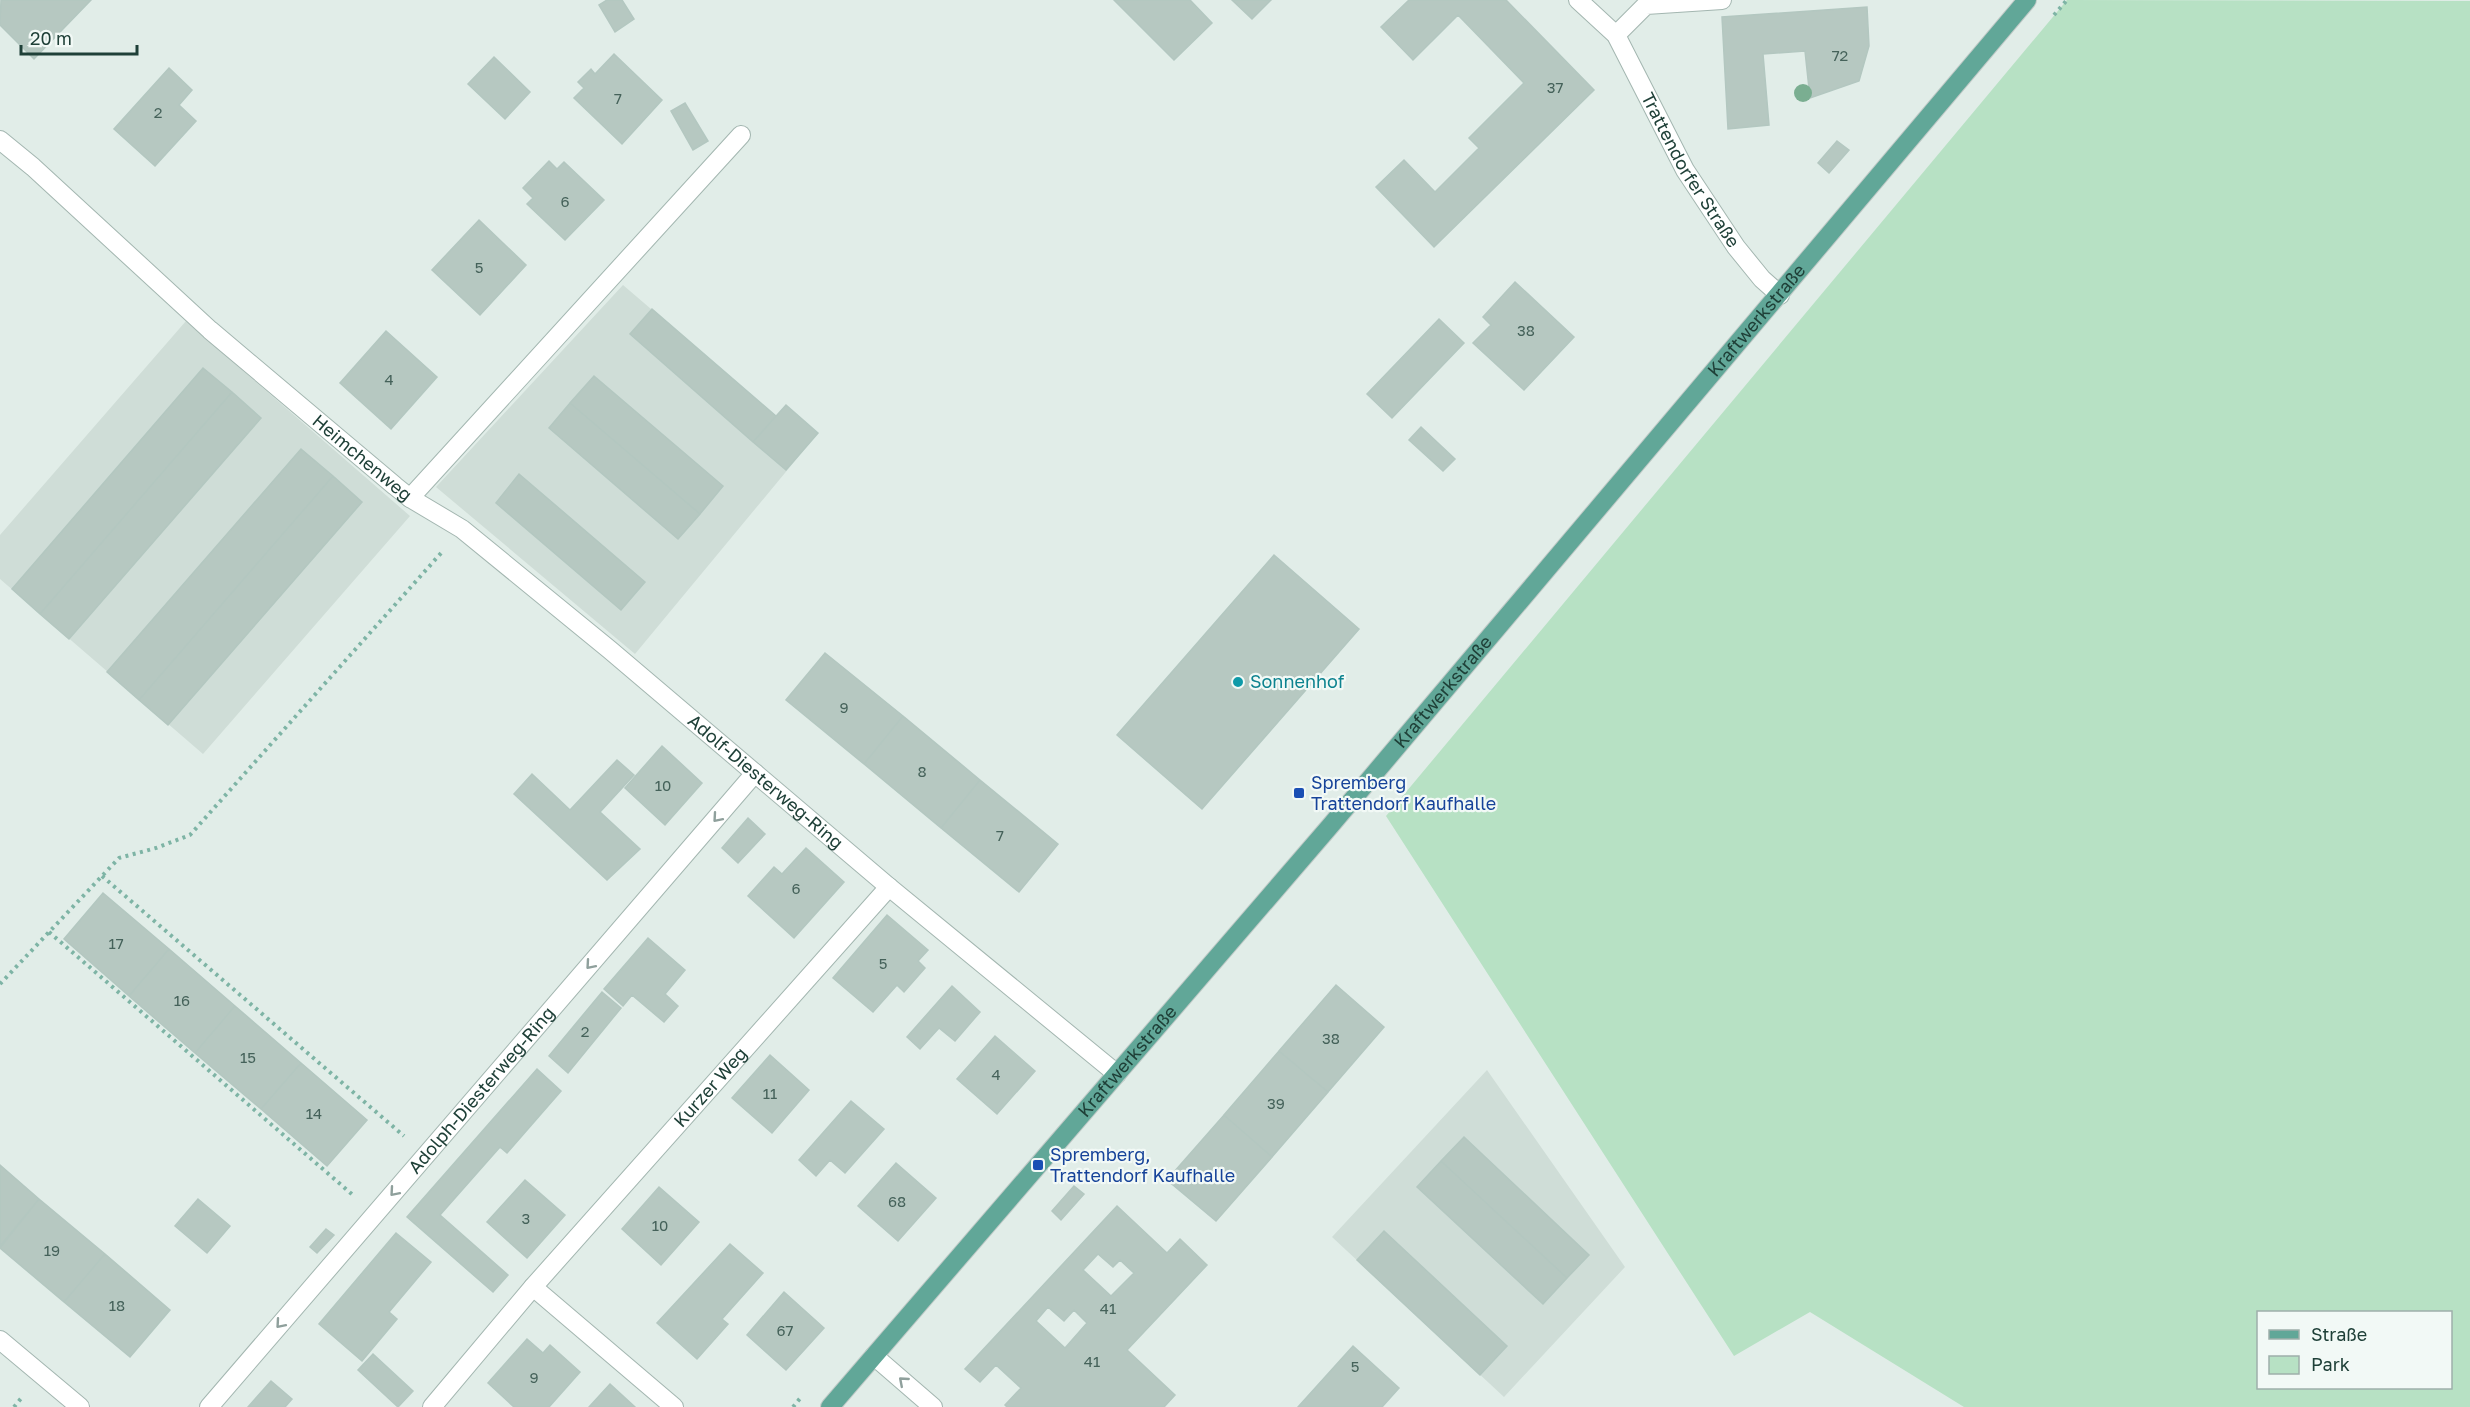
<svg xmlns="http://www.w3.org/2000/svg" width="2470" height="1407" viewBox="0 0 2470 1407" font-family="'Golos Text',sans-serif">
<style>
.built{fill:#cfddd7}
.green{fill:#b7e1c4;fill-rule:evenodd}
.building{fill:#b6c8c1;stroke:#b3c7c0;stroke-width:1.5;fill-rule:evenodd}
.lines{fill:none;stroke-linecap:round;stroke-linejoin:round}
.minor-casing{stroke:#a3b6b0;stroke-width:20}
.major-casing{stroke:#c0cac7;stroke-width:20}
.path{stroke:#7eb4a5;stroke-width:4;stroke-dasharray:3 4.5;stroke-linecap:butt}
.minor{stroke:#fff;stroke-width:18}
.major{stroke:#61a798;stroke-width:18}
.tree{fill:#7aae91}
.oneway{stroke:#8fa09c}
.culture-dot{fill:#0f9aa8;stroke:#f2f9f6;stroke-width:2}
.transit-dot{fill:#1a4fb4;stroke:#f2f9f6;stroke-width:2}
.labels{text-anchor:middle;stroke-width:4.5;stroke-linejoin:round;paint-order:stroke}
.number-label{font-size:15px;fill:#45625a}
.street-label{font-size:18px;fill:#1f4038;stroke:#f2f9f6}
.culture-label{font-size:18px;fill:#0d838f;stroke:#f2f9f6;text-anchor:start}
.transit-label{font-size:18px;fill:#164399;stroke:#f2f9f6;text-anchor:start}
</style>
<rect width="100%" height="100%" fill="#e1ede8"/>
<!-- built -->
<path class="built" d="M 623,285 L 776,416 L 786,405 L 818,433 L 635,654 L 436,487 Z
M 186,321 L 410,516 L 203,754 L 0,579 L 0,535 Z
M 1487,1070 L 1625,1267 L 1504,1397 L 1332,1237 Z"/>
<!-- green -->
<path class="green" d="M 2067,0 L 2470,1 L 2470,1407 L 1964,1407 L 1810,1312 L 1734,1356 L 1386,816 ZM 2450,1312 L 2450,1388 L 2258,1388 L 2258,1312 Z"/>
<!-- building -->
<path class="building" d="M 1,0 L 91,0 L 34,59 L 0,25 Z
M 607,0 L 622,0 L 634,19 L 615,32 L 599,5 Z
M 1114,0 L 1190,0 L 1212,23 L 1174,60 Z
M 1232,0 L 1271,0 L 1252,19 Z
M 1409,0 L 1506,0 L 1594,90 L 1434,247 L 1376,187 L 1404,160 L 1435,192 L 1479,148 L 1469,138 L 1524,83 L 1458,15 L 1413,60 L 1381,27 Z
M 1867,7 L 1869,46 L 1859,81 L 1810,98 L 1805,51 L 1763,54 L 1769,125 L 1728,129 L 1722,17 Z
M 614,54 L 662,100 L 622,144 L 574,98 L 584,88 L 578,82 L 591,69 L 595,74 Z
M 494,57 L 530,92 L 505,119 L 468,84 Z
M 169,68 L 192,90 L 179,105 L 196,121 L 155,166 L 114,129 Z
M 685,103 L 708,141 L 693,150 L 671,111 Z
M 1837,141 L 1849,150 L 1829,173 L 1818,163 Z
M 549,161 L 557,169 L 564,162 L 604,200 L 565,240 L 527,204 L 533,198 L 523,188 Z
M 479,220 L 526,265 L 480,315 L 432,270 Z
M 1515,282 L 1574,337 L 1524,390 L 1473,343 L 1491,325 L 1483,317 Z
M 652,309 L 776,416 L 753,442 L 630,334 Z
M 1439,319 L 1464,343 L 1392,418 L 1367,394 Z
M 386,331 L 437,377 L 391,429 L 340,383 Z
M 203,368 L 232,392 L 40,614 L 12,589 Z
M 594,376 L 723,486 L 700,514 L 570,403 Z
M 232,392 L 261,418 L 69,639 L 40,614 Z
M 570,403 L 700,514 L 678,539 L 549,428 Z
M 786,405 L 818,433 L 786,470 L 753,442 Z
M 1421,427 L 1455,459 L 1443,471 L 1409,440 Z
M 301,449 L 333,476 L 139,700 L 107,672 Z
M 519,474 L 645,582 L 621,610 L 496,503 Z
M 333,476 L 362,502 L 168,725 L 139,700 Z
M 1274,555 L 1359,629 L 1202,809 L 1117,735 Z
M 825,653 L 903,716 L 864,764 L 786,700 Z
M 903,716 L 980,780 L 941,828 L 864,764 Z
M 662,746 L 702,783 L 665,825 L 625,788 Z
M 617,760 L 634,775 L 600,812 L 640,849 L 607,880 L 514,794 L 532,774 L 570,810 Z
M 980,780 L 1058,844 L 1019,892 L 941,828 Z
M 748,818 L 765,834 L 738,863 L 722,848 Z
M 806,848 L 844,882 L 794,938 L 748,896 L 774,867 L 782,874 Z
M 103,893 L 169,949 L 129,996 L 64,939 Z
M 887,915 L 928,950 L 918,961 L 925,968 L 904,992 L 897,985 L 873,1012 L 833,978 Z
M 648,938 L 685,970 L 665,994 L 678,1006 L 664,1022 L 632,995 L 623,1006 L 604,989 Z
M 169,949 L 235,1006 L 195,1053 L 129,996 Z
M 1336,985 L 1384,1027 L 1328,1092 L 1279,1051 Z
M 952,986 L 980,1012 L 955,1041 L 939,1028 L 920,1049 L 907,1037 Z
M 602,992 L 621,1008 L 568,1073 L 549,1056 Z
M 235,1006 L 301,1063 L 261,1109 L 195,1053 Z
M 995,1036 L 1035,1071 L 997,1114 L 957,1079 Z
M 1279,1051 L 1328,1092 L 1272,1157 L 1224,1115 Z
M 770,1055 L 809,1090 L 772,1133 L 732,1098 Z
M 301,1063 L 367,1120 L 327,1166 L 261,1109 Z
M 537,1069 L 561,1091 L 507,1153 L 500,1147 L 440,1215 L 508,1275 L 493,1292 L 407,1217 Z
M 851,1101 L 884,1129 L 845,1173 L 830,1160 L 816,1176 L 799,1160 Z
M 1224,1115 L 1272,1157 L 1216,1221 L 1167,1180 Z
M 1464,1137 L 1589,1255 L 1567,1278 L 1441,1161 Z
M 1441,1161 L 1567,1278 L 1543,1304 L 1417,1187 Z
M 896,1163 L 936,1198 L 898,1241 L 858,1206 Z
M 0,1165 L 39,1199 L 0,1246 Z
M 525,1180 L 565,1215 L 527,1258 L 487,1222 Z
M 1074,1186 L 1084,1194 L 1061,1220 L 1052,1211 Z
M 659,1187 L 699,1222 L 661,1265 L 622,1229 Z
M 39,1199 L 105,1254 L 64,1302 L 0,1248 Z
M 198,1199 L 230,1226 L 207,1253 L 175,1226 Z
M 1117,1206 L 1167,1253 L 1180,1239 L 1207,1265 L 1127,1350 L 1175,1395 L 1164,1407 L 1007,1407 L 1005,1405 L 1021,1388 L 996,1365 L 980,1382 L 965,1369 ZM 1098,1254 L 1113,1267 L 1120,1260 L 1134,1273 L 1111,1296 L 1083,1270 ZM 1048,1307 L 1064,1321 L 1074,1310 L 1087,1323 L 1065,1348 L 1036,1321 Z
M 326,1229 L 334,1235 L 317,1253 L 310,1247 Z
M 1384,1231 L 1507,1346 L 1480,1375 L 1357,1260 Z
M 396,1233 L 431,1262 L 389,1312 L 397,1319 L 362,1361 L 319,1324 Z
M 730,1244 L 763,1273 L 722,1319 L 728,1324 L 697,1359 L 657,1323 Z
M 105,1254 L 170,1310 L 130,1357 L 64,1302 Z
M 784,1292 L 824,1328 L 786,1370 L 747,1335 Z
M 527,1339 L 543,1353 L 550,1345 L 580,1372 L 549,1407 L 514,1407 L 488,1383 Z
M 1353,1346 L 1399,1388 L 1382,1407 L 1298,1407 Z
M 373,1354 L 413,1391 L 398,1407 L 358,1370 Z
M 271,1381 L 292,1399 L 285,1407 L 248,1407 Z
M 610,1384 L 635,1407 L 589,1407 Z"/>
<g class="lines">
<!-- minor casing -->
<g class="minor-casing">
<g id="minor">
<path id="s1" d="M 1578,0 L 1616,35 L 1685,170 L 1736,247 L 1762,279 L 1780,295"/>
<path d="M 1616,35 L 1646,5 L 1722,0"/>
<path id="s2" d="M 0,140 L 33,167 L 210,330 L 395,486 L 410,498 L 462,529 L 610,650 L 889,887 L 1117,1074"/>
<path d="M 410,498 L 741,135"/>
<path d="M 533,1287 L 674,1407"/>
<path d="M 0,1340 L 80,1407"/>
<path d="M 874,1356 L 933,1407"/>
<path id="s3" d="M 209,1407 L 755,773"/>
<path id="s4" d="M 432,1407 L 533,1287 L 889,887"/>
</g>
</g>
<!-- major casing -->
<g class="major-casing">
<g id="major">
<path id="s5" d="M 830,1407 L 1331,825 L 2027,0"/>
</g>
</g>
<!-- path -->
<path class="path" d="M 2054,15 L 2067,0
M 102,876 L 404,1136
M 49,932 L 354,1196
M 0,984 L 119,858 L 156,848 L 190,835 L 442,552
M 14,1407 L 23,1396
M 793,1407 L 802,1396"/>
<!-- minor -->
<use href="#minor" class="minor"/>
<!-- major -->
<use href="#major" class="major"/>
</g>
<!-- trees -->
<circle class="tree" cx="1803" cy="93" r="9"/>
<!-- one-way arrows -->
<defs><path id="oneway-chevron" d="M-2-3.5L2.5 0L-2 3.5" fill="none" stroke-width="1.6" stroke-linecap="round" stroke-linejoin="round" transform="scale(1.5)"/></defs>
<g class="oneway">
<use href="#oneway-chevron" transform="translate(717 818) rotate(131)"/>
<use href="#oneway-chevron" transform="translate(590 965) rotate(131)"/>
<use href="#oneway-chevron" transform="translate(394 1192) rotate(131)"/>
<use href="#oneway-chevron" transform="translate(280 1324) rotate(131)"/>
<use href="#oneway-chevron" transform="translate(903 1381) rotate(-139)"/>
</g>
<!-- markers -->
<circle class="culture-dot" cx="1238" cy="682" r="6"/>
<g class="transit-dot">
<rect x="1293" y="787" width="12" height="12" rx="3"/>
<rect x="1032" y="1159" width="12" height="12" rx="3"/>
</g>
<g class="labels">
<!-- number labels -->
<g class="number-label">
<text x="1840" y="61">72</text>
<text x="1555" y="93">37</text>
<text x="618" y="104">7</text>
<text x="158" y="118">2</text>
<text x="565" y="207">6</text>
<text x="479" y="273">5</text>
<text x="1526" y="336">38</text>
<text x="389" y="385">4</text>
<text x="844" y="713">9</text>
<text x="922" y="777">8</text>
<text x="663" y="791">10</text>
<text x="1000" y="841">7</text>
<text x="796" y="894">6</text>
<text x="116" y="949">17</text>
<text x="883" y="969">5</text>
<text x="182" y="1006">16</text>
<text x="585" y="1037">2</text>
<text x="1331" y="1044">38</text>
<text x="248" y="1063">15</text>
<text x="996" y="1080">4</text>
<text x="770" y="1099">11</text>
<text x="1276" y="1109">39</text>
<text x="314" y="1119">14</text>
<text x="897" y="1207">68</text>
<text x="526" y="1224">3</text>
<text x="660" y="1231">10</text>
<text x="52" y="1256">19</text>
<text x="117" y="1311">18</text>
<text x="1108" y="1314">41</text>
<text x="785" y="1336">67</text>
<text x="1092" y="1367">41</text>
<text x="1355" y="1372">5</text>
<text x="534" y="1383">9</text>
</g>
<!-- street labels -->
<g class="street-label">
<text dy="6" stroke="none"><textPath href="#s1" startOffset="206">Trattendorfer Straße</textPath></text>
<text dy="6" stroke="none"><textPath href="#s5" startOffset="1428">Kraftwerkstraße</textPath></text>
<text dy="6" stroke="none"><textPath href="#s2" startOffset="482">Heimchenweg</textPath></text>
<text dy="6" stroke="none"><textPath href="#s5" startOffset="942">Kraftwerkstraße</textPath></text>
<text dy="6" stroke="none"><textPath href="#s2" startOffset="1000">Adolf-Diesterweg-Ring</textPath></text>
<text dy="6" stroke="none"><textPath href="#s5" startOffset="456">Kraftwerkstraße</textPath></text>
<text dy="6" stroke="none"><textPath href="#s4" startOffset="424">Kurzer Weg</textPath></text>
<text dy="6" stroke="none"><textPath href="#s3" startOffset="418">Adolph-Diesterweg-Ring</textPath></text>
</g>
<!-- culture labels -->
<g class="culture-label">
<text x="1250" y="688">Sonnenhof</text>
</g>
<!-- transit labels -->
<g class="transit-label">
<text x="1311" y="789">Spremberg<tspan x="1311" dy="21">Trattendorf Kaufhalle</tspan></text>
<text x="1050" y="1161">Spremberg,<tspan x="1050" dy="21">Trattendorf Kaufhalle</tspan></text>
</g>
</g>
<!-- legend -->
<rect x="2257" y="1311" width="195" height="78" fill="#f2f9f6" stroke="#9eafaa" stroke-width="1.5"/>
<rect x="2269" y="1330" width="30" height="9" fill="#61a798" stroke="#9eafaa" stroke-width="1.5"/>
<text x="2311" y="1341" font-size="18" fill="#1f4038">Straße</text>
<rect x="2269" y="1356" width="30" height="18" fill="#b7e1c4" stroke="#9eafaa" stroke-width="1.5"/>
<text x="2311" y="1371" font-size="18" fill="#1f4038">Park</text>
<!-- scale -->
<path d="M21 45v9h116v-9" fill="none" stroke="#1f4038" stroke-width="3"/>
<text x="30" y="45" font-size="18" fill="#1f4038" stroke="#f2f9f6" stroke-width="4.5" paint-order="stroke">20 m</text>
</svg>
